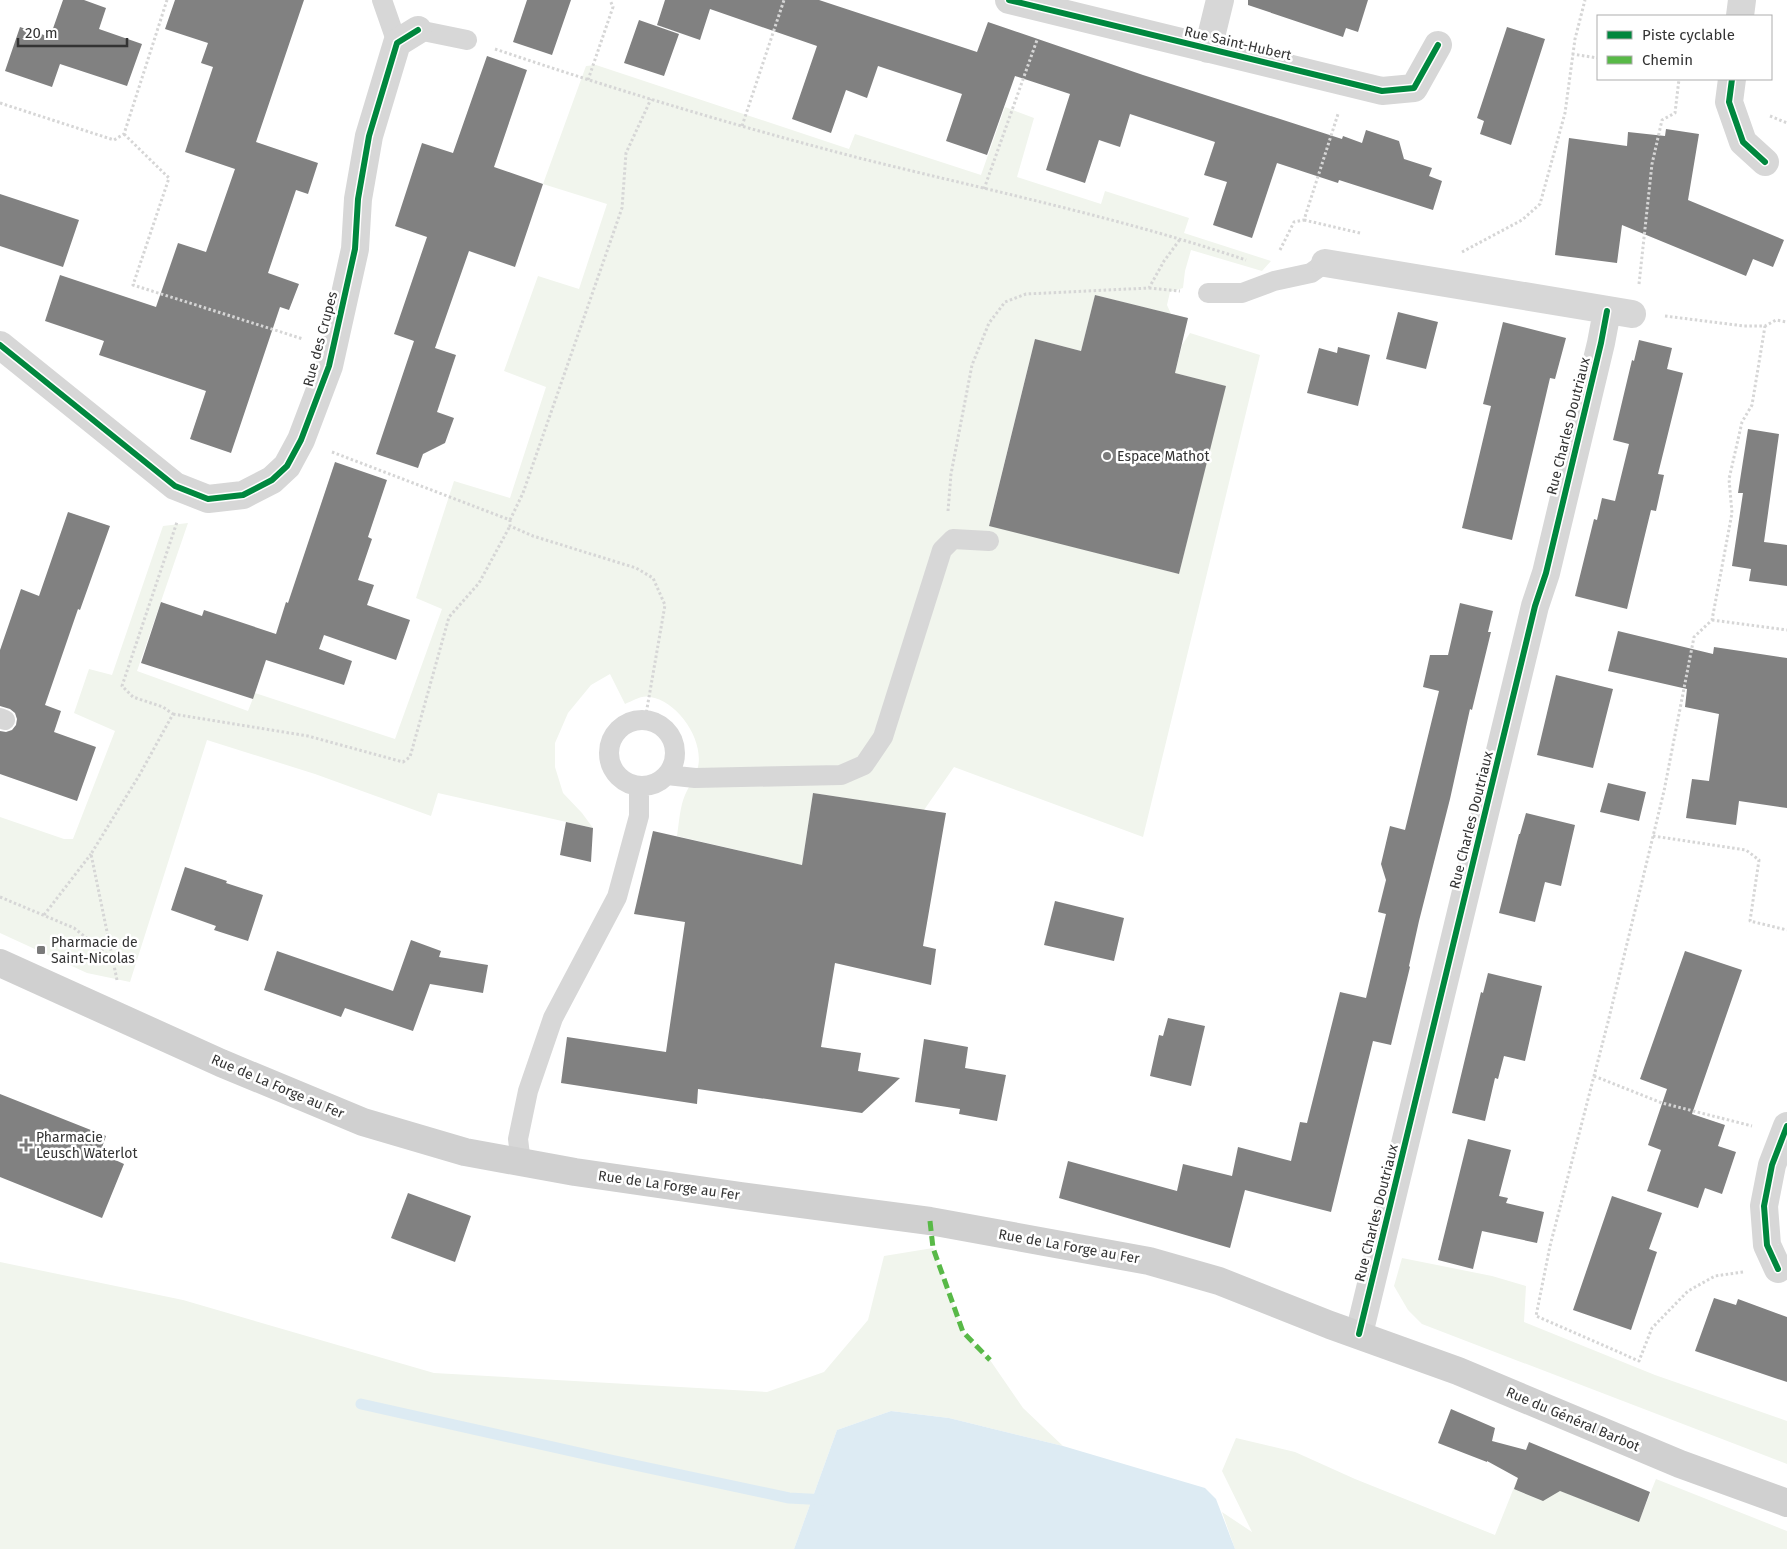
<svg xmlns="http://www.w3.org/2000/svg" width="1787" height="1549" viewBox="0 0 1787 1549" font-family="'Fira Sans',sans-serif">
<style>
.green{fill:#f1f5ed}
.water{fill:#ddebf3}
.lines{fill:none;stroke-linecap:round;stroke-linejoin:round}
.stream{stroke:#ddebf3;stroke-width:11}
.building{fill:#818181}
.path{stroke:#d6d6d6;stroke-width:3;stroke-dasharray:2.5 2.5;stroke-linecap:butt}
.lane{stroke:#d7d7d7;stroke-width:20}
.street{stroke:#d7d7d7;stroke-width:28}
.secondary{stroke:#d0d0d0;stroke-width:28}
.quiet{stroke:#58b947;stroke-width:5;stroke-dasharray:10 5;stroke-linecap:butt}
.cycleway-casing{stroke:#fff;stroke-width:9}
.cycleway{stroke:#00873e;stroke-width:6}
.poi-dot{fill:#7a7a7a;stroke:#fff;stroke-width:2}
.labels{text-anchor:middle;stroke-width:5;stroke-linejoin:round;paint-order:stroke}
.street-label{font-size:14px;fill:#333;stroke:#fff}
.poi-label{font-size:14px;fill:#333;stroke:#fff;text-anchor:start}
</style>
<rect width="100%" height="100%" fill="#fff"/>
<!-- green -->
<path class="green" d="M 596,65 L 849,149 L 855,134 L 981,175 L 1005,107 L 1034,118 L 1017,177 L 1101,204 L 1105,191 L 1189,218 L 1184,233 L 1271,261 L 1262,271 L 1191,250 L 1185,271 L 1183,288 L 1170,292 L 1167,305 L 1171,314 L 1095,295 L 1081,351 L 1035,339 L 989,525 L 1179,574 L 1225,386 L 1175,373 L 1182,345 L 1190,333 L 1260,355 L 1143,837 L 954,767 L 924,810 L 813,793 L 802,865 L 677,836 C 679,823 680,806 685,795 C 689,785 696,778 698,767 C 704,740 678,701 650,697 C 641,695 633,701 625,704 L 610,674 L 591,685 L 568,713 L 555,743 L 555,767 L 563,793 L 582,813 L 593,828 L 438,793 L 431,816 L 315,774 L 207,740 L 130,982 L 87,973 L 0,933 L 0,817 L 64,839 L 73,839 L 115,731 L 74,713 L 89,669 L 112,675 L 163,526 L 188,523 L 137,671 L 248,711 L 255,693 L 395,739 L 442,609 L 416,598 L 454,481 L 510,498 L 546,387 L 504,371 L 538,276 L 579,289 L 607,204 L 543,184 L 586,66 Z
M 933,1248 L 963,1332 L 990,1360 L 1023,1408 L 1063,1446 L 949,1418 L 891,1411 L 837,1430 L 794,1549 L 0,1549 L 0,1262 L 183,1300 L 434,1373 L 767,1392 L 824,1372 L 868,1320 L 884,1256 Z
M 1402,1258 L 1492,1276 L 1526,1286 L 1524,1322 L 1655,1375 L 1787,1421 L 1787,1464 L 1422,1324 L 1408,1310 L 1394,1286 Z
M 1236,1438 L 1295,1452 L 1355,1479 L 1495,1535 L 1519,1475 L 1639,1521 L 1656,1479 L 1787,1531 L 1787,1549 L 1235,1549 L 1222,1512 L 1252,1532 L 1222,1471 Z"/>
<!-- water -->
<path class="water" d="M 891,1411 L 949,1418 L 1063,1446 L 1205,1488 L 1216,1499 L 1235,1549 L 794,1549 L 837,1430 Z"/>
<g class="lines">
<!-- stream -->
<path class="stream" d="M 361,1404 L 611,1460 L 789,1498 L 827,1500"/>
</g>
<!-- building -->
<path class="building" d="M 63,0 L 84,0 L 106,8 L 99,29 L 142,44 L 127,86 L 60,64 L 52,87 L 5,71 L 20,27 L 50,37 Z
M 175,0 L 304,0 L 256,142 L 318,163 L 308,194 L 296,190 L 268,273 L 299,284 L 289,310 L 280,307 L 231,453 L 190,439 L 206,391 L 99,355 L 104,341 L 45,321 L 60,275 L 156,307 L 178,243 L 206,252 L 235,169 L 185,152 L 213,67 L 201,63 L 208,43 L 165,29 Z
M 527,0 L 571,0 L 552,55 L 513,42 Z
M 665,0 L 819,0 L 977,52 L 988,22 L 1143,75 L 1342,139 L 1343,136 L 1362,143 L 1366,130 L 1399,141 L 1404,159 L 1432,168 L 1429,176 L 1442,181 L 1433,210 L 1339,180 L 1338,183 L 1277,163 L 1252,238 L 1213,225 L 1227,182 L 1204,175 L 1215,142 L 1130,114 L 1120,147 L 1099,140 L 1085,183 L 1046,170 L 1070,94 L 1015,76 L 987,155 L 946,141 L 962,94 L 878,66 L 867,98 L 846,90 L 831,133 L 792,119 L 817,46 L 710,9 L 700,40 L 657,25 Z
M 1248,0 L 1368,0 L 1358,32 L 1346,28 L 1343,37 L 1248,5 Z
M 639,20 L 679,34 L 664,76 L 624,63 Z
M 1507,27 L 1545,39 L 1511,145 L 1480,134 L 1484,121 L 1477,118 Z
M 487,56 L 527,70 L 494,167 L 543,184 L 515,267 L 469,251 L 435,348 L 456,355 L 437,412 L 454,418 L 445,443 L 423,454 L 418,468 L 376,454 L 414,341 L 394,334 L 427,237 L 395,226 L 422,143 L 453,153 Z
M 1666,129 L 1699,134 L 1688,200 L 1784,240 L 1773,267 L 1753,259 L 1746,276 L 1622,225 L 1617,263 L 1555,255 L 1569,138 L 1627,146 L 1628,132 L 1665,136 Z
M 0,194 L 79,220 L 63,267 L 0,246 Z
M 1095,295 L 1188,318 L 1175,373 L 1226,386 L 1179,574 L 989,526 L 1035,339 L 1081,351 Z
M 1398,312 L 1438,322 L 1426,369 L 1386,359 Z
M 1503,322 L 1566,338 L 1555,379 L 1550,378 L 1512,540 L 1462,528 L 1491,406 L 1483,404 Z
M 1639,340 L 1672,348 L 1667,369 L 1683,373 L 1658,474 L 1664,475 L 1656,511 L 1651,510 L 1627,609 L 1575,596 L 1594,519 L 1597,520 L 1602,498 L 1615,501 L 1629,444 L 1613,440 L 1632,360 L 1634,361 Z
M 1338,347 L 1370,355 L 1358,406 L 1307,393 L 1319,348 L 1337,353 Z
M 1748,429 L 1779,434 L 1764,542 L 1787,545 L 1787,586 L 1749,581 L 1751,569 L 1732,566 L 1743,493 L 1738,493 Z
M 335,462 L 387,480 L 368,537 L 372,539 L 358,580 L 374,585 L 367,605 L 410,620 L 396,660 L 324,635 L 319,649 L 352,661 L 344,685 L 266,660 L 253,699 L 141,663 L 161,602 L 202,616 L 204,610 L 276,634 L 286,602 L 288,603 Z
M 68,512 L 110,526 L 80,610 L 78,609 L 45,705 L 61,711 L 54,732 L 96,747 L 77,801 L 0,774 L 0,731 L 6,732 L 12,730 L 16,725 L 17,719 L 15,713 L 10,709 L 0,706 L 0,650 L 21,589 L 39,596 Z
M 1460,603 L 1493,611 L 1488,632 L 1491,632 L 1472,710 L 1470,709 L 1450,799 L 1419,921 L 1409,966 L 1410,967 L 1391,1045 L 1373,1041 L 1331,1212 L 1245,1190 L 1230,1248 L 1059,1198 L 1068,1161 L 1177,1191 L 1183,1164 L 1232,1176 L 1238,1147 L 1291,1161 L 1300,1122 L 1307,1123 L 1340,992 L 1366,998 L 1386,914 L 1378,912 L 1386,880 L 1381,864 L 1390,826 L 1405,830 L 1439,691 L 1423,687 L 1430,655 L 1448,655 Z
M 1618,631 L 1713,654 L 1714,647 L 1787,658 L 1787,808 L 1739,801 L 1736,825 L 1686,818 L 1692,779 L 1709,781 L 1719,714 L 1685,707 L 1687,689 L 1608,671 Z
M 1556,675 L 1613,689 L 1593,768 L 1537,755 Z
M 1608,783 L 1646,792 L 1639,821 L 1600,812 Z
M 813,793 L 946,813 L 923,946 L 936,949 L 931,985 L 835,963 L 821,1047 L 861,1053 L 858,1071 L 900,1078 L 862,1113 L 698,1089 L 697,1104 L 561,1083 L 567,1037 L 666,1052 L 685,922 L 634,914 L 653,831 L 802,865 Z
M 1526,813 L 1575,825 L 1561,886 L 1545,882 L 1535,922 L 1499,913 L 1519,834 L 1520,834 Z
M 566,822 L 593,828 L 591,862 L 560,855 Z
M 185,867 L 227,881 L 226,883 L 263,895 L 248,941 L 214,930 L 216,926 L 171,910 Z
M 1055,901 L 1124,918 L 1114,961 L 1044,945 Z
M 411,940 L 441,951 L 439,957 L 488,965 L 483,993 L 430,984 L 413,1031 L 345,1008 L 341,1017 L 264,990 L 277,951 L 393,991 Z
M 1685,951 L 1742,970 L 1692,1114 L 1725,1125 L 1718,1146 L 1736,1152 L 1722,1194 L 1705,1188 L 1698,1208 L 1647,1191 L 1661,1150 L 1648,1145 L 1667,1089 L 1640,1079 Z
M 1488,973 L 1542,986 L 1525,1061 L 1504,1056 L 1498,1079 L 1495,1078 L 1485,1121 L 1452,1113 L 1481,992 L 1483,993 Z
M 1168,1018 L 1205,1026 L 1191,1086 L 1150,1076 L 1159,1035 L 1163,1036 Z
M 924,1039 L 968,1047 L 965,1068 L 1006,1075 L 997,1121 L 959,1114 L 960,1109 L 915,1102 Z
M 0,1094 L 106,1136 L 100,1153 L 124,1164 L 102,1218 L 0,1177 Z
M 1468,1139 L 1511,1150 L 1499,1196 L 1508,1198 L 1506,1203 L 1544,1212 L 1537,1243 L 1482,1231 L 1473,1269 L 1438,1260 Z
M 408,1193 L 471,1216 L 455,1262 L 391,1238 Z
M 1612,1196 L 1662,1213 L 1649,1249 L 1657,1252 L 1631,1330 L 1573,1310 Z
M 1714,1298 L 1736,1305 L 1738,1299 L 1787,1317 L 1787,1382 L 1695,1351 Z
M 1451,1409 L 1495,1428 L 1492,1441 L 1526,1450 L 1529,1442 L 1650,1492 L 1639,1522 L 1560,1491 L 1543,1501 L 1514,1489 L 1518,1478 L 1487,1461 L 1487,1462 L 1438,1443 Z"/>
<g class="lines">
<!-- path -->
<path class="path" d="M 495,49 C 616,90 739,127 863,159 C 992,191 1121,218 1246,260
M 1572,54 L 1598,58
M 588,80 L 613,7 L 610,0
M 0,103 L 114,140 L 124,134 L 167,0
M 1770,116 L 1787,123
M 742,126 L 784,0
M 124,134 L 169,178 L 133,285 L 303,339
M 984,189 L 1037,40
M 1304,220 L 1360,233
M 1280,250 L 1294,222 L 1304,220 L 1338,114
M 1462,252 L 1522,220 L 1540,204 L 1565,113 L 1575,39 L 1585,0
M 1639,284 L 1652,164 L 1662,120 L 1675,113 L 1679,79
M 1149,288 L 1180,291
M 1665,316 L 1744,326 L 1765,326 L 1776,320 L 1787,322
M 332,452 L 510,520 L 510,526 L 533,536 L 636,568 L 653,578 L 665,605 L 645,720
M 948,511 L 951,474 L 972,365 L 989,323 L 1005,302 L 1026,294 L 1149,288 L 1164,261 L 1181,238
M 510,520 L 523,493 L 622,208 L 626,153 L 651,99
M 1712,620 L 1787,630
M 173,714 L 308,736 L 403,762 L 410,757 L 449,617 L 479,583 L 510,526
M 1653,836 L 1746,850 L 1759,860 L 1750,921 L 1787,930
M 0,897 L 74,928 L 112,958
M 44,915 L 91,854
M 117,980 L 91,854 L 140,774 L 173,714 L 163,707 L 133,697 L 122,686 L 177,522
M 1594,1076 L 1662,1103 L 1752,1126
M 1743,1272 L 1715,1276 L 1688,1291 L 1652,1328 L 1639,1361 L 1536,1316 L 1550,1246 L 1608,1022 L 1664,791 L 1694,637 L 1712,620 L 1732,513 L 1729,479 L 1742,422 L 1752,405 L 1765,326"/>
<!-- lane -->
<path class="lane" d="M 382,0 L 397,43
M 418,30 L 467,40
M 1208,293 L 1242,293 L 1274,281 L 1311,273 L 1325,263
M 0,718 L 5,720
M609 753a33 33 0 1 1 66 0a33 33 0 1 1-66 0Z
M 667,775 L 695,778 L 841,775 L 864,765 L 883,737 L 942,550 L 953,539 L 989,541
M 521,1163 L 518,1139 L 528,1091 L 553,1018 L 617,897 L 639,816 L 639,787"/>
<!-- street -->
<path class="street" d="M 1009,0 L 1382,91 L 1414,88 L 1438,45
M 1740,16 L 1742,0
M 1208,49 L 1220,0
M 1732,79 L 1729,102 L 1743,142 L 1765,162
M 1325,263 L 1632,314
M 0,345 L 175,486 L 208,499 L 243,495 L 272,480 L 287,466 L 301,440 L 329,366 L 355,249 L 358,199 L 369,136 L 397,43 L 418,30
M 1778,1269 L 1767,1245 L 1764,1206 L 1772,1165 L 1787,1126
M 1359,1334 L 1535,606 L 1546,573 L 1601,343 L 1607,311"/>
<!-- secondary -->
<path class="secondary" d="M 0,963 L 221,1063 L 363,1122 L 465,1152 L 575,1172 L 741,1196 L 930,1221 L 1149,1261 L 1219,1281 L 1330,1325 L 1458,1371 L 1680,1464 L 1787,1503"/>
<!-- quiet -->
<path class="quiet" d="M 930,1221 L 933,1248 L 963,1332 L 990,1360"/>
<!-- cycleway casing -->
<g class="cycleway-casing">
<path id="cycleway" d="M 1009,0 L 1382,91 L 1414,88 L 1438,45
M 1732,79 L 1729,102 L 1743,142 L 1765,162
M 0,345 L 175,486 L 208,499 L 243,495 L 272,480 L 287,466 L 301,440 L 329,366 L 355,249 L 358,199 L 369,136 L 397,43 L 418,30
M 1778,1269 L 1767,1245 L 1764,1206 L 1772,1165 L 1787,1126
M 1359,1334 L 1535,606 L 1546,573 L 1601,343 L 1607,311"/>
</g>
<!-- cycleway -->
<use href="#cycleway" class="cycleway"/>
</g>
<!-- markers -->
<g class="poi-dot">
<circle cx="1107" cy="456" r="5"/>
<rect x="36" y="945" width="10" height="10" rx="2.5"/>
<path d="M23.5 1137.5h5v5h5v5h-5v5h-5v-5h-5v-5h5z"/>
</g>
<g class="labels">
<!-- street labels -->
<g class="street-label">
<text transform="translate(1238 43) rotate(13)" y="5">Rue Saint-Hubert</text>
<text transform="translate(320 339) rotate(-75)" y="5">Rue des Crupes</text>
<text transform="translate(1568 426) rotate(-76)" y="5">Rue Charles Doutriaux</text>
<text transform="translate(1471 820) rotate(-76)" y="5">Rue Charles Doutriaux</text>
<text transform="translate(278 1086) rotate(23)" y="5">Rue de La Forge au Fer</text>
<text transform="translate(669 1185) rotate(8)" y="5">Rue de La Forge au Fer</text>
<text transform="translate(1376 1213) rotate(-76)" y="5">Rue Charles Doutriaux</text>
<text transform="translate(1069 1246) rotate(10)" y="5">Rue de La Forge au Fer</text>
<text transform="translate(1573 1419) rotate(23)" y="5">Rue du Général Barbot</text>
</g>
<!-- poi labels -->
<g class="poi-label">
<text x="1117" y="461">Espace Mathot</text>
<text x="51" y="947">Pharmacie de<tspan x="51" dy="16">Saint-Nicolas</tspan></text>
<text x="36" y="1142">Pharmacie<tspan x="36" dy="16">Leusch Waterlot</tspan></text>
</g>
</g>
<!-- legend -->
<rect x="1597" y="15" width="175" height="65" fill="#ffffff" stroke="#adadad"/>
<rect x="1607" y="31" width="25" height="8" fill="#00873e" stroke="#adadad"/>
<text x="1642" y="40" font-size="15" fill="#333333">Piste cyclable</text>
<rect x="1607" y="56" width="25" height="8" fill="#58b947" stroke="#adadad"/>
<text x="1642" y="65" font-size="15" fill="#333333">Chemin</text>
<!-- scale -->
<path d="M18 38v8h109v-8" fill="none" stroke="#333333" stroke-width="2.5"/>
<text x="25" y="38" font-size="15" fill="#333333" stroke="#ffffff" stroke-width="4" paint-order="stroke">20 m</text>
</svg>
